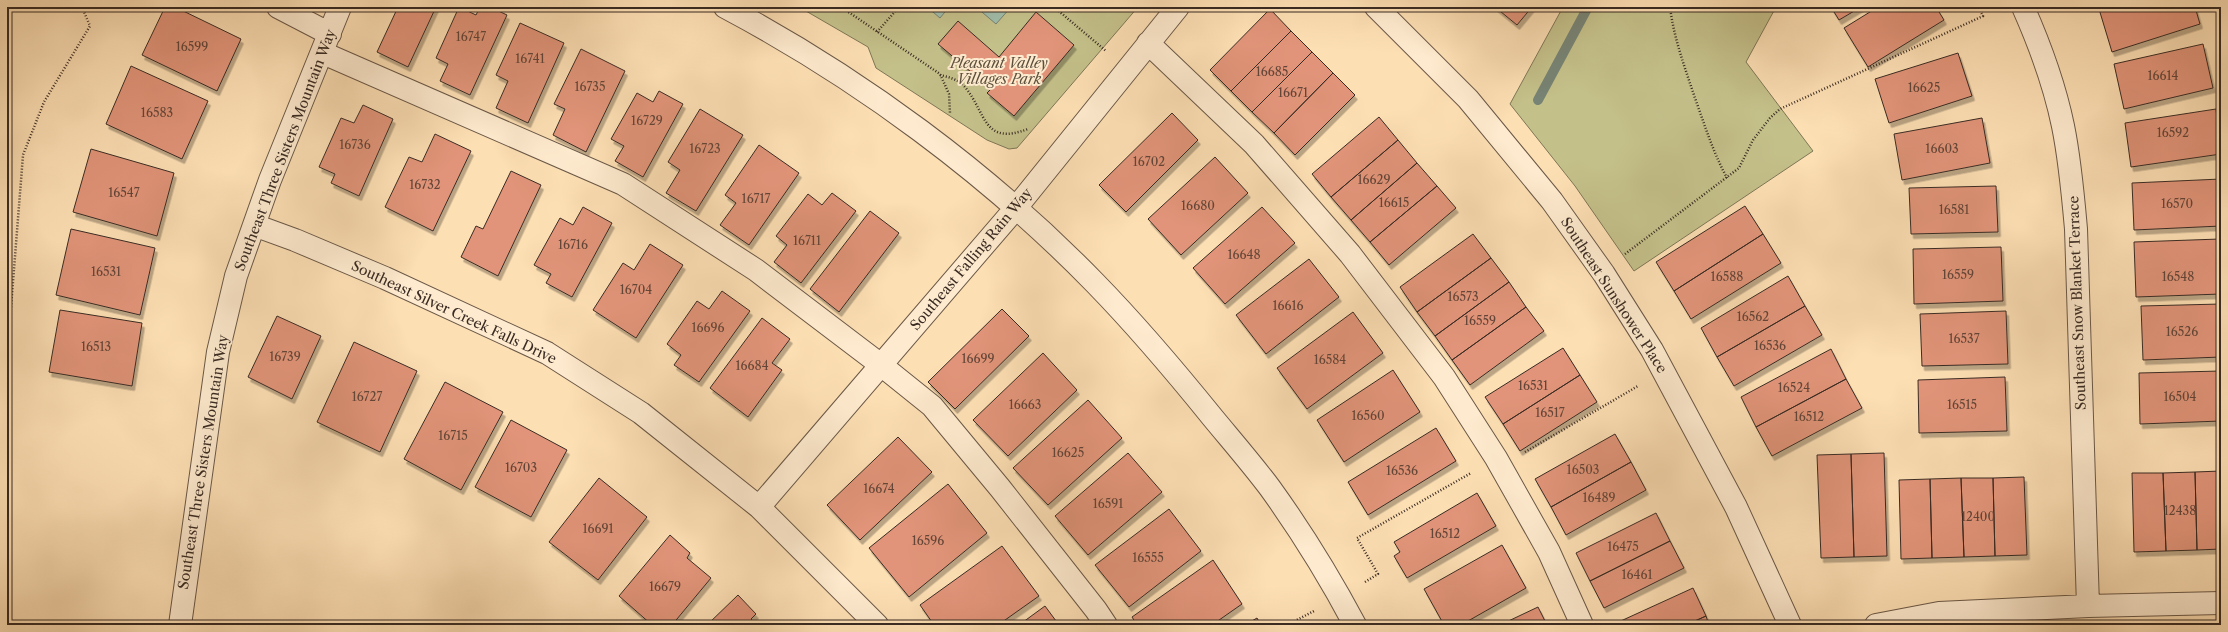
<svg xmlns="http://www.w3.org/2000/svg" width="2228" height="632" viewBox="0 0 2228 632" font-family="'Libre Caslon Text',serif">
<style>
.green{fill:#c4c08a;stroke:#7e7656}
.water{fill:#a0bdaa;stroke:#778374}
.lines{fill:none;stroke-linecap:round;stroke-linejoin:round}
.stream{stroke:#778374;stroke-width:10}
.building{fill:#e19479;stroke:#392b23;filter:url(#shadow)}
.minor-casing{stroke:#6a5847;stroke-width:24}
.path{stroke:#392b23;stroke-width:2.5;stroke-dasharray:1 2;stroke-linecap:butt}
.minor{stroke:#feeace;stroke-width:22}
.labels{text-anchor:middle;stroke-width:4;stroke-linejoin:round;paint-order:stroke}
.number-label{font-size:12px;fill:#634538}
.park-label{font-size:14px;font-style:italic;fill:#5c503d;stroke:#feeace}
.street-label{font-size:14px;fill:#392b23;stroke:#feeace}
</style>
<defs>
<filter id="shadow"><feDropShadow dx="2.5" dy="4.5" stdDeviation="0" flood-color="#0004"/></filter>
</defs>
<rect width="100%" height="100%" fill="#fddfb4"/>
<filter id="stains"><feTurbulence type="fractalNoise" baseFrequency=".005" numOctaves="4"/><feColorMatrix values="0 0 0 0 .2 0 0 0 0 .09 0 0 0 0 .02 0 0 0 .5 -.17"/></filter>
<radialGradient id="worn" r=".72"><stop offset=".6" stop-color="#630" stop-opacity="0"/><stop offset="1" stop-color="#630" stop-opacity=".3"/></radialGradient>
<!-- green -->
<path class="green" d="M 799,7 L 1138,7 L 1017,148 L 1009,149 L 987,140 L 876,68 L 868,47 Z
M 1563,7 L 1776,7 L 1746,62 L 1813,151 L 1634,271 L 1575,186 L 1510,104 Z"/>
<!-- water -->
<path class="water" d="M 927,7 L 949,7 L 940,18 Z
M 976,7 L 1011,7 L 996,24 Z"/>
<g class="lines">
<!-- stream -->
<path class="stream" d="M 1538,100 L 1588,7"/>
</g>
<!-- building -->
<path class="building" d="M 165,7 L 175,7 L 241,39 L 217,91 L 142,55 Z
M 398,7 L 436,7 L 408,67 L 377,52 Z
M 459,7 L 476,15 L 480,7 L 490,7 L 507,15 L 470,95 L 440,81 L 448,64 L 436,58 Z
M 1495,7 L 1532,7 L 1517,25 Z
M 1831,7 L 1861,7 L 1839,20 Z
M 1878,7 L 1936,7 L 1944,20 L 1868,67 L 1844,28 Z
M 2105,7 L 2195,7 L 2200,24 L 2112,52 L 2099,9 Z
M 1270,9 L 1291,31 L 1231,91 L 1210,70 Z
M 1036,12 L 1074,45 L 1014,116 L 987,93 L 991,89 L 938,44 L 958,21 L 999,57 Z
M 520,23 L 564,43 L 528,123 L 496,108 L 508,81 L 496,75 Z
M 1291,31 L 1312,52 L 1252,112 L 1231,91 Z
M 2203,44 L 2213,88 L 2124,109 L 2114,64 Z
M 581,49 L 625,71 L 586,152 L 553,135 L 565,109 L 554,104 Z
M 1312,52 L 1333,73 L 1274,133 L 1252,112 Z
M 1958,53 L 1972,96 L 1889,123 L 1875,79 Z
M 131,66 L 208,101 L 182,159 L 106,124 Z
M 1333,73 L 1355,95 L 1295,155 L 1274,133 Z
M 659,91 L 683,104 L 643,177 L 615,161 L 624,146 L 611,139 L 637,93 L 653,102 Z
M 363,105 L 393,119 L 359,196 L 331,183 L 335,174 L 319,167 L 341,118 L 354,123 Z
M 700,109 L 743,135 L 696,211 L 666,193 L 680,170 L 668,162 Z
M 2216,109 L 2221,154 L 2131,167 L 2125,123 Z
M 1172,113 L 1198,140 L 1126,212 L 1099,185 Z
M 1379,117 L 1398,140 L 1331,197 L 1312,174 Z
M 1982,118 L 1990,163 L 1902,180 L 1894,134 Z
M 435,134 L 471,151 L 433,231 L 385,207 L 409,157 L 422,162 Z
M 1398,140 L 1417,163 L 1351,220 L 1331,197 Z
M 759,145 L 799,173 L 749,245 L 720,225 L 736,203 L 725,195 Z
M 91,149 L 174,173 L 157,236 L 73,212 Z
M 1215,157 L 1248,193 L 1181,255 L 1148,219 Z
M 1417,163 L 1437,186 L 1370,242 L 1351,220 Z
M 511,171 L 541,185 L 498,276 L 461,257 L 476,226 L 483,229 Z
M 2221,179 L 2221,226 L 2134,230 L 2132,183 Z
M 1437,186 L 1456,208 L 1389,265 L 1370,242 Z
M 1996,186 L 1998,232 L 1911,234 L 1909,188 Z
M 832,193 L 856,211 L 801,283 L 774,262 L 787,245 L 776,236 L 808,194 L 822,205 Z
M 1745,206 L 1763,234 L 1674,291 L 1656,262 Z
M 583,207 L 612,223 L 572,297 L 546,283 L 551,274 L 534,265 L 560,218 L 573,225 Z
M 1262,207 L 1295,243 L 1225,304 L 1193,268 Z
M 870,211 L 899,233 L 839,312 L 810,289 Z
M 71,229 L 155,248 L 140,315 L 56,295 Z
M 1473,234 L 1491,258 L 1417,312 L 1400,287 Z
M 1763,234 L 1781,263 L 1691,319 L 1674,291 Z
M 2220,239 L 2221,294 L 2136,297 L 2134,242 Z
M 650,244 L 683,265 L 636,338 L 593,310 L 623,263 L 634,270 Z
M 2001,247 L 2003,301 L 1914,304 L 1913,249 Z
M 1491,258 L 1509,282 L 1435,336 L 1417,312 Z
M 1309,259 L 1339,297 L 1266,354 L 1236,315 Z
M 1788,276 L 1805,306 L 1717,357 L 1701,328 Z
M 1509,282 L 1526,307 L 1452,360 L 1435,336 Z
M 722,291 L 750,311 L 699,382 L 674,365 L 681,355 L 667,344 L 697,301 L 709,309 Z
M 2221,304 L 2221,357 L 2143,360 L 2141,306 Z
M 1805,306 L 1822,335 L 1734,386 L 1717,357 Z
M 1526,307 L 1544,331 L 1470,385 L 1452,360 Z
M 1002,309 L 1029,336 L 955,409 L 928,382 Z
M 60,310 L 142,323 L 132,386 L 49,372 Z
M 2006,311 L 2008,364 L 1922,366 L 1920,314 Z
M 1353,312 L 1383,353 L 1307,409 L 1277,368 Z
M 277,316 L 321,336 L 292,399 L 248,377 Z
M 762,318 L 790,339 L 772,363 L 782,370 L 748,417 L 710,388 Z
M 354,342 L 417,371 L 380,452 L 317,422 Z
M 1563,348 L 1580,375 L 1503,424 L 1485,397 Z
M 1831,349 L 1846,379 L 1756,427 L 1741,397 Z
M 1043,353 L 1077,390 L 1008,456 L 973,420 Z
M 1393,370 L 1420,412 L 1344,462 L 1317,420 Z
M 2221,371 L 2221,421 L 2140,424 L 2139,373 Z
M 1580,375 L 1597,402 L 1520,451 L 1503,424 Z
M 2005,377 L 2007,431 L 1919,433 L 1918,380 Z
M 1846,379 L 1862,408 L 1772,456 L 1756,427 Z
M 445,382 L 503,412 L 461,490 L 404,459 Z
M 1088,400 L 1122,438 L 1048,505 L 1013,468 Z
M 511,420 L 567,450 L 531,517 L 475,487 Z
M 1436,428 L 1456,461 L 1368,515 L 1348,482 Z
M 1615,434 L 1631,462 L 1551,507 L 1535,479 Z
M 898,437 L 932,472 L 860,540 L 827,505 Z
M 1128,453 L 1162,492 L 1088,555 L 1055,516 Z
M 1884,453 L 1887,556 L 1854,557 L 1851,454 Z
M 1851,454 L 1854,557 L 1821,558 L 1817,455 Z
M 1631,462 L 1646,490 L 1566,535 L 1551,507 Z
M 2221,471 L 2221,549 L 2197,550 L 2195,472 Z
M 2195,472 L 2197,550 L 2166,551 L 2163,473 Z
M 2132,473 L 2163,473 L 2166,551 L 2134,552 Z
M 2024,477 L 2027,555 L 1995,556 L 1993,478 Z
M 599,478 L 647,517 L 598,580 L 549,542 Z
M 1961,478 L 1993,478 L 1995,556 L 1964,557 Z
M 1961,478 L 1964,557 L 1932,558 L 1930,479 Z
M 1930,479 L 1932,558 L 1901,559 L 1899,480 Z
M 948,484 L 987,533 L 909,597 L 869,548 Z
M 1477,493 L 1496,526 L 1407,578 L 1394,556 L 1400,552 L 1394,542 Z
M 1169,509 L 1201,551 L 1129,607 L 1095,565 Z
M 1656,513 L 1670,541 L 1590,581 L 1576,553 Z
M 670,535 L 690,553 L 687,558 L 711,578 L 672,625 L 652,625 L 619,596 Z
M 1670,541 L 1684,568 L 1604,608 L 1590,581 Z
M 1502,545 L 1526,588 L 1461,625 L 1444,625 L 1424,589 Z
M 1002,546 L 1039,596 L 998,625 L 934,625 L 920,605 Z
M 1213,560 L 1242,604 L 1212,625 L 1137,625 L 1132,617 Z
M 1693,588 L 1706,616 L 1686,625 L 1612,625 Z
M 738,595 L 756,614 L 751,619 L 756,625 L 707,625 Z
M 1045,606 L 1059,625 L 1019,625 Z
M 1538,607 L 1547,625 L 1500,625 Z
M 1706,616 L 1709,625 L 1686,625 Z
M 1257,618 L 1261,625 L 1245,625 Z"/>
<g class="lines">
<!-- minor casing -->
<g class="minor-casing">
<path id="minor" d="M 278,7 L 330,34
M 725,7 C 859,78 989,174 1095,283 C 1137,326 1175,371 1213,418 C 1232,441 1252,464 1270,488 C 1301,531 1330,578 1355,625
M 1376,7 L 1468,99 L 1552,201 L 1604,274 L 1652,350 L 1736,507 L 1790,625
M 2023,7 C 2039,43 2055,87 2063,126 C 2070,160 2073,195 2076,229 L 2088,606
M 1148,43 L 1254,144 L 1350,254 L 1444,377 L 1496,458 L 1549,552 L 1582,625
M 323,53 L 623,184 L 756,270 L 881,365 L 932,406 L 1000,488 L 1096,610 L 1106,625
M 254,225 L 295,240 L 385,278 L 547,353 L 641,413 L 759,507 L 877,625
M 759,507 L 1015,209 L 1178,7
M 180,625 L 218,352 L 236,276 L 270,180 L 340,7
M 1876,625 L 1939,613 L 2088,606 L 2221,603"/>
</g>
<!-- path -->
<path class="path" d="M 841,7 L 940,74 L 949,94 L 950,113
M 1054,7 L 1106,51
M 1670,7 C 1674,39 1685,68 1695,98 C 1705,126 1713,152 1727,178
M 877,32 L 899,7
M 940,75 C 949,77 959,80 965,87 C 987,114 983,146 1028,129
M 1625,254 L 1739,168 L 1753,140 L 1770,118 L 1780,109 L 1983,16 L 1978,7
M 7,358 L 23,155 L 44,102 L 90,26 L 82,7
M 1525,452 L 1638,386
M 1365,582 L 1378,574 L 1357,538 L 1471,473
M 1292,625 L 1291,623 L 1314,611"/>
<!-- minor -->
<use href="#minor" class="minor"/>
</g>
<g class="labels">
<!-- number labels -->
<g class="number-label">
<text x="471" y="41">16747</text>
<text x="192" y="51">16599</text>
<text x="530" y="63">16741</text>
<text x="1272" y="76">16685</text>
<text x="2163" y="80">16614</text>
<text x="590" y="91">16735</text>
<text x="1924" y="92">16625</text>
<text x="1293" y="97">16671</text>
<text x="157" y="117">16583</text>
<text x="647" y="125">16729</text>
<text x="2173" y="137">16592</text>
<text x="355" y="149">16736</text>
<text x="705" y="153">16723</text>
<text x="1942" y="153">16603</text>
<text x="1149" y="166">16702</text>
<text x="1374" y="184">16629</text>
<text x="425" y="189">16732</text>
<text x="124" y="197">16547</text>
<text x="756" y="203">16717</text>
<text x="1394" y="207">16615</text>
<text x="2177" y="208">16570</text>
<text x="1198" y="210">16680</text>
<text x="1954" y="214">16581</text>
<text x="807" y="245">16711</text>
<text x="573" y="249">16716</text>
<text x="1244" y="259">16648</text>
<text x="106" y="276">16531</text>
<text x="1958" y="279">16559</text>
<text x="1727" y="281">16588</text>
<text x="2178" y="281">16548</text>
<text x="636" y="294">16704</text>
<text x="1463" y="301">16573</text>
<text x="1288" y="310">16616</text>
<text x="1753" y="321">16562</text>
<text x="1480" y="325">16559</text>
<text x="708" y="332">16696</text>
<text x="2182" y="336">16526</text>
<text x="1964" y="343">16537</text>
<text x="1770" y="350">16536</text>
<text x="96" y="351">16513</text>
<text x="285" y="361">16739</text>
<text x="978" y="363">16699</text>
<text x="1330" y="364">16584</text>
<text x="752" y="370">16684</text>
<text x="1533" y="390">16531</text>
<text x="1794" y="392">16524</text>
<text x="367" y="401">16727</text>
<text x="2180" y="401">16504</text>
<text x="1025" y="409">16663</text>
<text x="1962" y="409">16515</text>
<text x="1550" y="417">16517</text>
<text x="1368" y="420">16560</text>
<text x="1809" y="421">16512</text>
<text x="453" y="440">16715</text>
<text x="1068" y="457">16625</text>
<text x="521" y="472">16703</text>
<text x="1583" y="474">16503</text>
<text x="1402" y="475">16536</text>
<text x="879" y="493">16674</text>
<text x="1599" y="502">16489</text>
<text x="1108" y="508">16591</text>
<text x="2180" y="515">12438</text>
<text x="1978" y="521">12400</text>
<text x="598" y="533">16691</text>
<text x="1445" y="538">16512</text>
<text x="928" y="545">16596</text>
<text x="1623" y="551">16475</text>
<text x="1148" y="562">16555</text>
<text x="1637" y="579">16461</text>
<text x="665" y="591">16679</text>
</g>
<!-- park labels -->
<g class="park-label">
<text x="999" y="68">Pleasant Valley<tspan x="999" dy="16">Villages Park</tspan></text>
</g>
<!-- street labels -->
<g class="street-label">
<text transform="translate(285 150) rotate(-69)" y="5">Southeast Three Sisters Mountain Way</text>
<text transform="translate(971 259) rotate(-50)" y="5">Southeast Falling Rain Way</text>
<text transform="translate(1614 295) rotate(57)" y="5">Southeast Sunshower Place</text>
<text transform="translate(2077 303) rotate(-92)" y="5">Southeast Snow Blanket Terrace</text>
<text transform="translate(454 312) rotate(25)" y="5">Southeast Silver Creek Falls Drive</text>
<text transform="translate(203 462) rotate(-81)" y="5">Southeast Three Sisters Mountain Way</text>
</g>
</g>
<!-- margin -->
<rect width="2228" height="632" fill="none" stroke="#fddfb4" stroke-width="24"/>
<rect x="8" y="8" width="2212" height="616" fill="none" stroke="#392b23" stroke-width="2"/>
<rect x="12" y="12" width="2204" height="608" fill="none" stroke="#392b23"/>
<rect width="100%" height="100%" filter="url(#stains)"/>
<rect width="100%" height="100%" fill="url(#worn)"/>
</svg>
